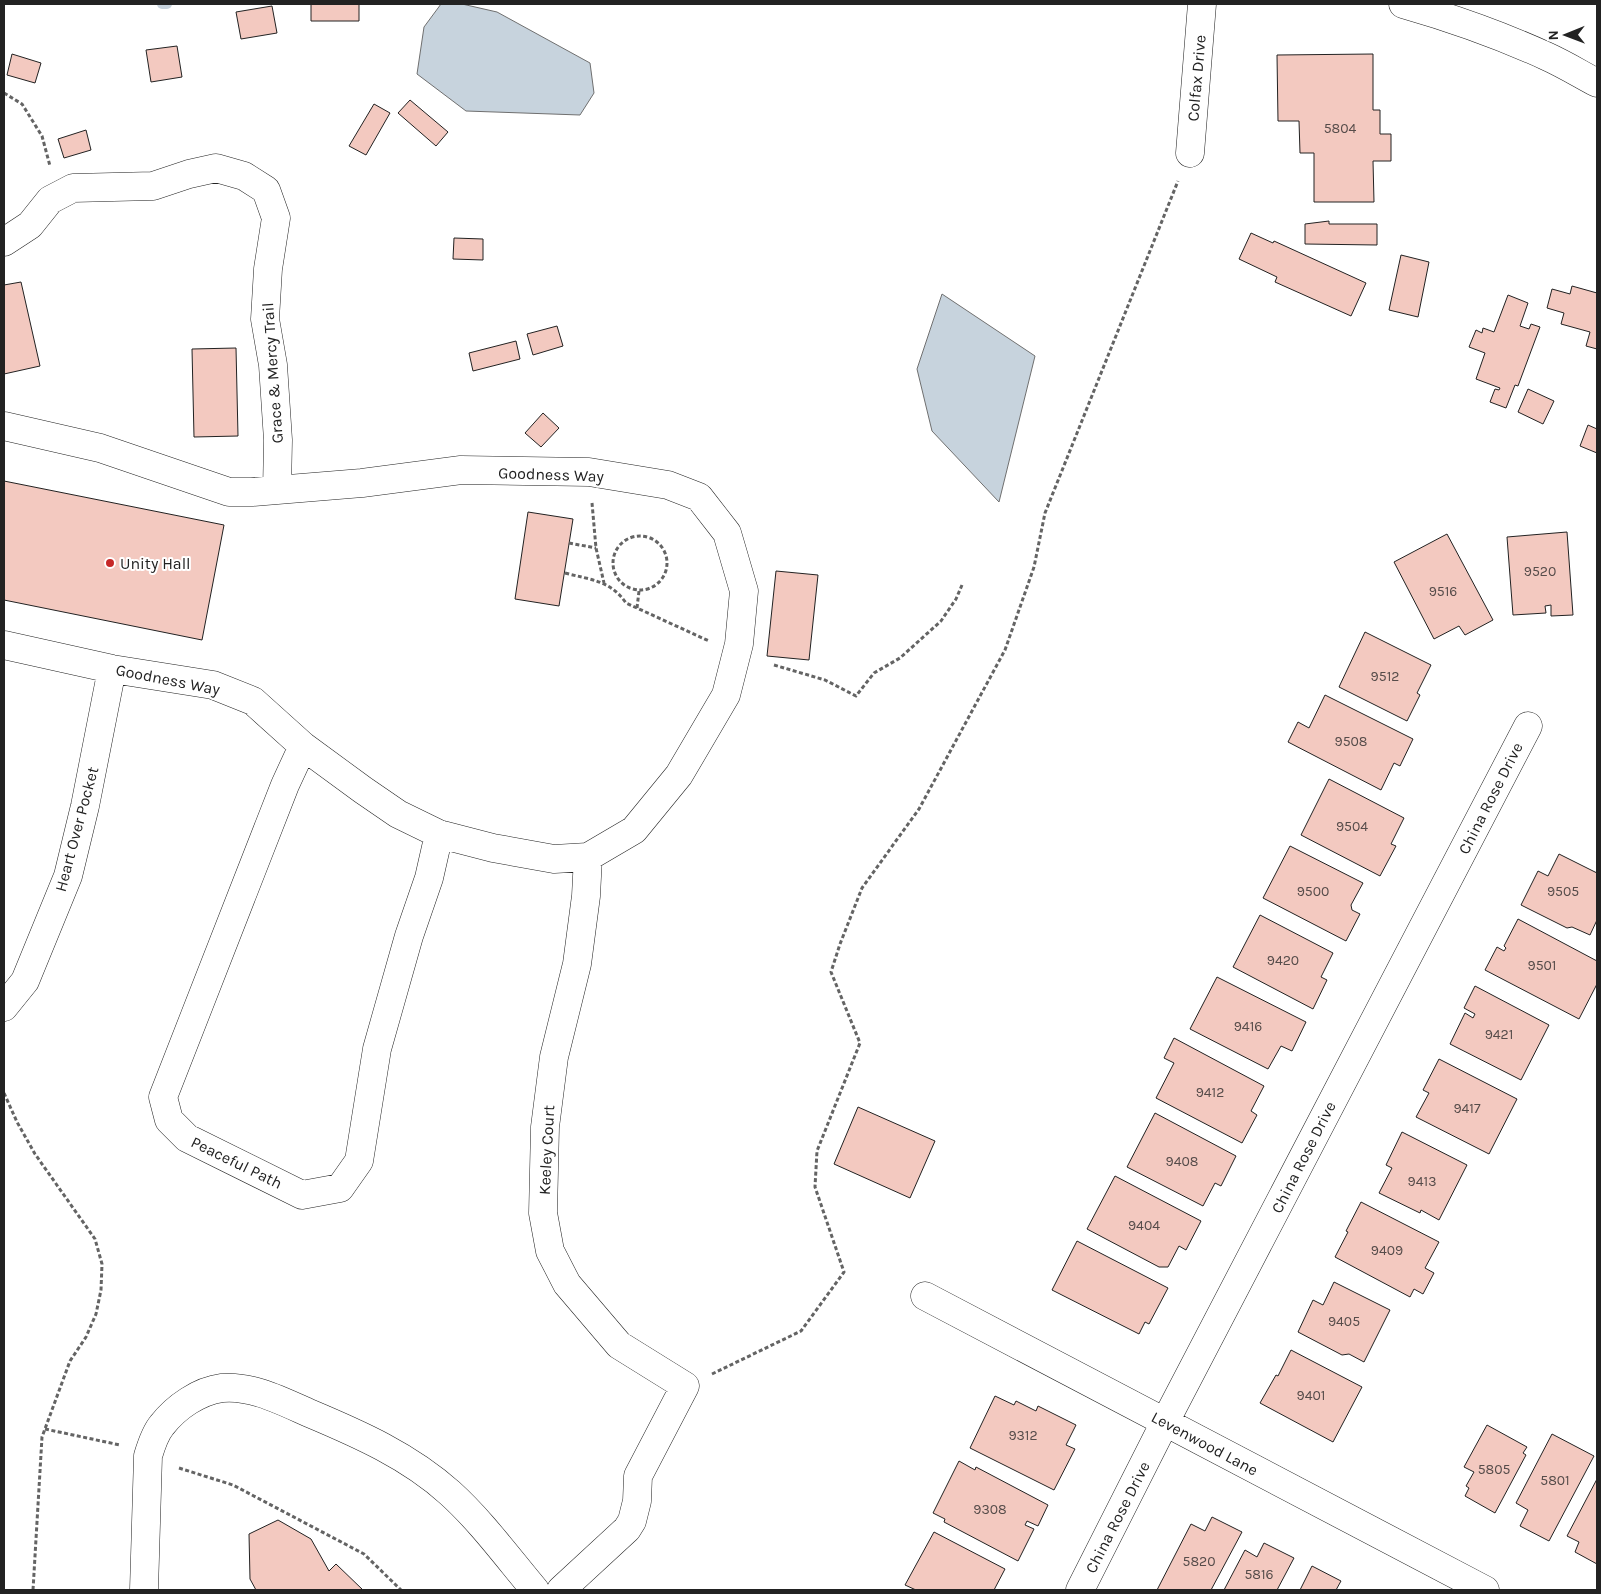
<svg xmlns="http://www.w3.org/2000/svg" width="1601" height="1594" viewBox="0 0 1601 1594" font-family="Karla,sans-serif">
<style>
.water{fill:#c7d3dd;stroke:#6f6f6f}
.lines{fill:none;stroke-linecap:round;stroke-linejoin:round}
.stream{stroke:#c7d3dd;stroke-width:10}
.building{fill:#f3c9c0;stroke:#222}
.minor-casing{stroke:#222;stroke-width:29}
.path{stroke:#646464;stroke-width:3;stroke-dasharray:4 2.5;stroke-linecap:butt}
.minor{stroke:#fff;stroke-width:28}
.poi-dot{fill:#c62828;stroke:#fff;stroke-width:2}
.labels{text-anchor:middle;stroke-width:4;stroke-linejoin:round;paint-order:stroke}
.number-label{font-size:14px;fill:#564c4a}
.street-label{font-size:16px;fill:#222;stroke:#fff}
.poi-label{font-size:16px;fill:#222;stroke:#fff;text-anchor:start}
</style>
<rect width="100%" height="100%" fill="#fff"/>
<!-- water -->
<path class="water" d="M 441,4 L 462,4 L 497,12 L 590,63 L 594,93 L 580,115 L 466,111 L 417,74 L 424,27 Z
M 942,294 L 1035,356 L 999,502 L 932,431 L 917,369 Z"/>
<g class="lines">
<!-- stream -->
<path class="stream" d="M 162,4 L 167,4"/>
</g>
<!-- building -->
<path class="building" d="M 311,4 L 359,4 L 359,21 L 311,21 Z
M 272,6 L 277,33 L 241,39 L 236,12 Z
M 177,46 L 182,77 L 151,82 L 146,50 Z
M 12,54 L 41,63 L 35,83 L 7,75 Z
M 1373,54 L 1373,110 L 1380,110 L 1380,134 L 1391,134 L 1391,161 L 1373,161 L 1374,202 L 1314,202 L 1314,153 L 1300,153 L 1299,121 L 1278,121 L 1277,55 Z
M 410,100 L 448,132 L 436,146 L 398,113 Z
M 374,104 L 390,113 L 366,155 L 349,146 Z
M 86,130 L 91,150 L 64,158 L 58,139 Z
M 1329,221 L 1329,224 L 1377,224 L 1377,245 L 1305,244 L 1305,224 Z
M 1251,233 L 1273,243 L 1274,241 L 1366,283 L 1351,316 L 1275,282 L 1277,277 L 1239,259 Z
M 454,238 L 483,239 L 483,260 L 453,259 Z
M 1401,255 L 1429,262 L 1418,317 L 1389,310 Z
M 21,282 L 40,366 L 4,374 L 4,285 Z
M 1572,286 L 1597,293 L 1597,349 L 1586,346 L 1590,332 L 1561,324 L 1564,313 L 1547,308 L 1552,289 L 1570,294 Z
M 1508,295 L 1528,303 L 1520,326 L 1529,329 L 1531,324 L 1540,327 L 1518,386 L 1515,385 L 1506,408 L 1490,402 L 1495,389 L 1499,390 L 1500,388 L 1476,379 L 1485,353 L 1469,347 L 1476,330 L 1482,333 L 1483,328 L 1494,332 Z
M 557,326 L 563,346 L 533,355 L 527,334 Z
M 516,341 L 520,359 L 473,371 L 469,353 Z
M 236,348 L 238,436 L 194,437 L 192,349 Z
M 1528,389 L 1554,401 L 1543,424 L 1518,412 Z
M 543,413 L 559,428 L 541,447 L 525,433 Z
M 1588,425 L 1597,429 L 1597,453 L 1580,446 Z
M 4,481 L 224,525 L 202,640 L 4,600 Z
M 528,512 L 573,519 L 559,606 L 515,599 Z
M 1567,532 L 1573,615 L 1551,616 L 1551,605 L 1545,606 L 1546,613 L 1513,615 L 1507,537 Z
M 1447,534 L 1493,620 L 1465,635 L 1459,626 L 1434,639 L 1394,562 Z
M 776,571 L 818,575 L 809,660 L 767,656 Z
M 1365,632 L 1431,665 L 1417,693 L 1420,695 L 1407,721 L 1339,687 Z
M 1325,695 L 1413,739 L 1400,766 L 1394,763 L 1381,790 L 1288,742 L 1298,722 L 1309,728 Z
M 1329,779 L 1404,818 L 1391,844 L 1396,846 L 1380,876 L 1301,835 Z
M 1290,846 L 1363,883 L 1351,905 L 1352,910 L 1360,914 L 1346,941 L 1263,898 Z
M 1559,854 L 1597,873 L 1597,920 L 1590,935 L 1572,927 L 1567,928 L 1521,905 L 1538,871 L 1548,876 Z
M 1260,915 L 1333,953 L 1321,977 L 1327,980 L 1313,1009 L 1233,967 Z
M 1518,919 L 1597,961 L 1597,984 L 1579,1019 L 1485,970 L 1497,947 L 1504,951 L 1506,948 L 1504,946 Z
M 1217,977 L 1306,1022 L 1292,1051 L 1281,1046 L 1268,1069 L 1190,1029 Z
M 1475,986 L 1549,1025 L 1521,1080 L 1450,1044 L 1465,1013 L 1473,1018 L 1475,1014 L 1464,1008 Z
M 1174,1038 L 1264,1086 L 1251,1111 L 1257,1115 L 1242,1143 L 1156,1098 L 1174,1063 L 1164,1058 Z
M 1439,1059 L 1517,1099 L 1489,1154 L 1416,1117 L 1429,1093 L 1423,1090 Z
M 858,1107 L 935,1141 L 910,1198 L 834,1164 Z
M 1155,1113 L 1236,1156 L 1221,1186 L 1215,1183 L 1203,1206 L 1127,1167 Z
M 1402,1132 L 1467,1165 L 1439,1220 L 1421,1210 L 1420,1213 L 1379,1193 L 1392,1168 L 1386,1165 Z
M 1115,1176 L 1201,1221 L 1186,1250 L 1179,1246 L 1168,1267 L 1159,1267 L 1087,1229 Z
M 1361,1202 L 1439,1242 L 1425,1268 L 1434,1273 L 1423,1294 L 1414,1289 L 1410,1297 L 1335,1257 L 1348,1232 L 1346,1231 Z
M 1077,1241 L 1168,1288 L 1149,1324 L 1145,1322 L 1139,1334 L 1052,1290 Z
M 1334,1282 L 1390,1310 L 1364,1362 L 1349,1354 L 1342,1355 L 1298,1332 L 1313,1300 L 1323,1305 Z
M 1291,1350 L 1362,1387 L 1333,1442 L 1260,1403 L 1276,1375 L 1278,1376 Z
M 995,1396 L 1014,1405 L 1016,1401 L 1036,1411 L 1038,1406 L 1076,1425 L 1066,1445 L 1075,1449 L 1054,1490 L 970,1448 Z
M 1487,1425 L 1527,1447 L 1523,1453 L 1526,1455 L 1495,1513 L 1465,1496 L 1469,1488 L 1466,1486 L 1474,1472 L 1464,1467 Z
M 1552,1434 L 1594,1456 L 1549,1541 L 1520,1526 L 1528,1510 L 1516,1503 Z
M 959,1461 L 975,1470 L 976,1467 L 1048,1505 L 1038,1526 L 1027,1521 L 1025,1525 L 1034,1529 L 1018,1561 L 944,1522 L 945,1519 L 933,1513 Z
M 1597,1479 L 1597,1564 L 1575,1552 L 1579,1542 L 1567,1536 Z
M 1212,1517 L 1242,1532 L 1211,1590 L 1157,1590 L 1191,1524 L 1205,1531 Z
M 278,1520 L 311,1539 L 329,1571 L 336,1564 L 363,1590 L 256,1590 L 250,1579 L 249,1534 Z
M 934,1532 L 1005,1569 L 994,1590 L 916,1590 L 905,1585 Z
M 1264,1543 L 1294,1558 L 1277,1590 L 1224,1590 L 1245,1550 L 1257,1557 Z
M 1312,1566 L 1341,1581 L 1336,1590 L 1300,1590 Z"/>
<g class="lines">
<!-- minor casing -->
<g class="minor-casing">
<path id="minor" d="M 1403,4 C 1452,18 1500,35 1546,56 C 1564,64 1580,74 1597,83
M 1190,153 L 1202,4
M 4,242 L 30,225 L 50,200 L 73,188 L 153,186 L 189,174 L 216,168 L 244,176 L 266,190 L 276,218 L 268,269 L 265,319 L 273,365 L 278,440 L 277,490
M 4,426 L 100,448 L 229,492 L 252,492 L 362,483 L 461,470 L 589,472 L 668,485 L 699,497 L 727,533 L 744,591 L 739,644 L 726,695 L 679,775 L 634,830 L 588,857 L 554,859 L 493,848 L 439,834 L 398,814 L 363,790 L 303,746 L 253,701 L 213,685 L 112,669 L 4,645
M 303,746 L 285,785 L 163,1097 L 169,1120 L 187,1138 L 302,1195 L 340,1188 L 359,1161 L 377,1049 L 409,936 L 429,878 L 439,834
M 4,1007 L 25,981 L 68,876 L 85,806 L 112,669
M 925,1296 L 1485,1590
M 144,1590 L 148,1456 C 151,1446 155,1433 162,1425 C 176,1407 199,1391 222,1388 C 251,1385 282,1401 309,1413 C 359,1434 409,1456 450,1493 C 481,1521 508,1558 535,1590
M 561,1590 L 627,1529 L 632,1521 L 637,1501 L 638,1476 L 685,1386 L 619,1345 L 567,1284 L 550,1251 L 543,1213 L 545,1127 L 554,1057 L 577,964 L 586,896 L 588,857
M 1080,1590 L 1165,1422 L 1528,726"/>
</g>
<!-- path -->
<path class="path" d="M 4,93 L 22,104 L 42,136 L 50,166
M 592,503 L 596,548 L 604,583
M613 563a27 27 0 1 1 54 0a27 27 0 1 1-54 0Z
M 569,543 L 596,548
M 565,573 C 591,580 610,580 626,603 L 709,641
M 637,608 L 639,591
M 774,665 L 825,680 L 856,696 L 874,673 L 900,658 L 941,621 L 956,599 L 962,585
M 4,1093 L 17,1122 L 35,1154 L 95,1239 L 102,1264 L 101,1290 L 96,1314 L 86,1337 L 70,1361 L 42,1437 L 33,1590
M 712,1374 L 801,1331 L 844,1272 L 815,1187 L 817,1151 L 860,1043 L 831,972 L 840,944 L 862,888 L 919,809 L 1005,650 L 1034,567 L 1045,513 L 1178,181
M 45,1429 L 120,1445
M 179,1468 L 233,1485 L 364,1554 L 401,1590"/>
<!-- minor -->
<use href="#minor" class="minor"/>
</g>
<!-- markers -->
<circle class="poi-dot" cx="110" cy="563" r="5"/>
<g class="labels">
<!-- number labels -->
<g class="number-label">
<text x="1340" y="133">5804</text>
<text x="1540" y="576">9520</text>
<text x="1443" y="596">9516</text>
<text x="1385" y="681">9512</text>
<text x="1351" y="746">9508</text>
<text x="1352" y="831">9504</text>
<text x="1313" y="896">9500</text>
<text x="1563" y="896">9505</text>
<text x="1283" y="965">9420</text>
<text x="1542" y="970">9501</text>
<text x="1248" y="1031">9416</text>
<text x="1499" y="1039">9421</text>
<text x="1210" y="1097">9412</text>
<text x="1467" y="1113">9417</text>
<text x="1182" y="1166">9408</text>
<text x="1422" y="1186">9413</text>
<text x="1144" y="1230">9404</text>
<text x="1387" y="1255">9409</text>
<text x="1344" y="1326">9405</text>
<text x="1311" y="1400">9401</text>
<text x="1023" y="1440">9312</text>
<text x="1494" y="1474">5805</text>
<text x="1555" y="1485">5801</text>
<text x="990" y="1514">9308</text>
<text x="1199" y="1566">5820</text>
<text x="1259" y="1579">5816</text>
</g>
<!-- street labels -->
<g class="street-label">
<text transform="translate(1196 78) rotate(-85)" y="6">Colfax Drive</text>
<text transform="translate(272 373) rotate(-94)" y="6">Grace &amp; Mercy Trail</text>
<text transform="translate(551 474) rotate(2)" y="6">Goodness Way</text>
<text transform="translate(168 679) rotate(11)" y="6">Goodness Way</text>
<text transform="translate(1490 798) rotate(-63)" y="6">China Rose Drive</text>
<text transform="translate(76 829) rotate(-75)" y="6">Heart Over Pocket</text>
<text transform="translate(546 1150) rotate(-87)" y="6">Keeley Court</text>
<text transform="translate(1303 1157) rotate(-63)" y="6">China Rose Drive</text>
<text transform="translate(237 1162) rotate(26)" y="6">Peaceful Path</text>
<text transform="translate(1205 1443) rotate(28)" y="6">Levenwood Lane</text>
<text transform="translate(1117 1517) rotate(-63)" y="6">China Rose Drive</text>
</g>
<!-- poi labels -->
<g class="poi-label">
<text x="120" y="569">Unity Hall</text>
</g>
</g>
<!-- border -->
<rect width="1601" height="1594" fill="none" stroke="#222222" stroke-width="10"/>
<!-- north arrow -->
<g transform="translate(1566 35) rotate(269)" stroke="#ffffff" stroke-width="4" paint-order="stroke">
<path d="M0-4L9 19L0 12L-9 19Z" fill="#222222"/>
<text y="-8" font-size="14" font-weight="bold" text-anchor="middle" fill="#222222">N</text>
</g>
</svg>
